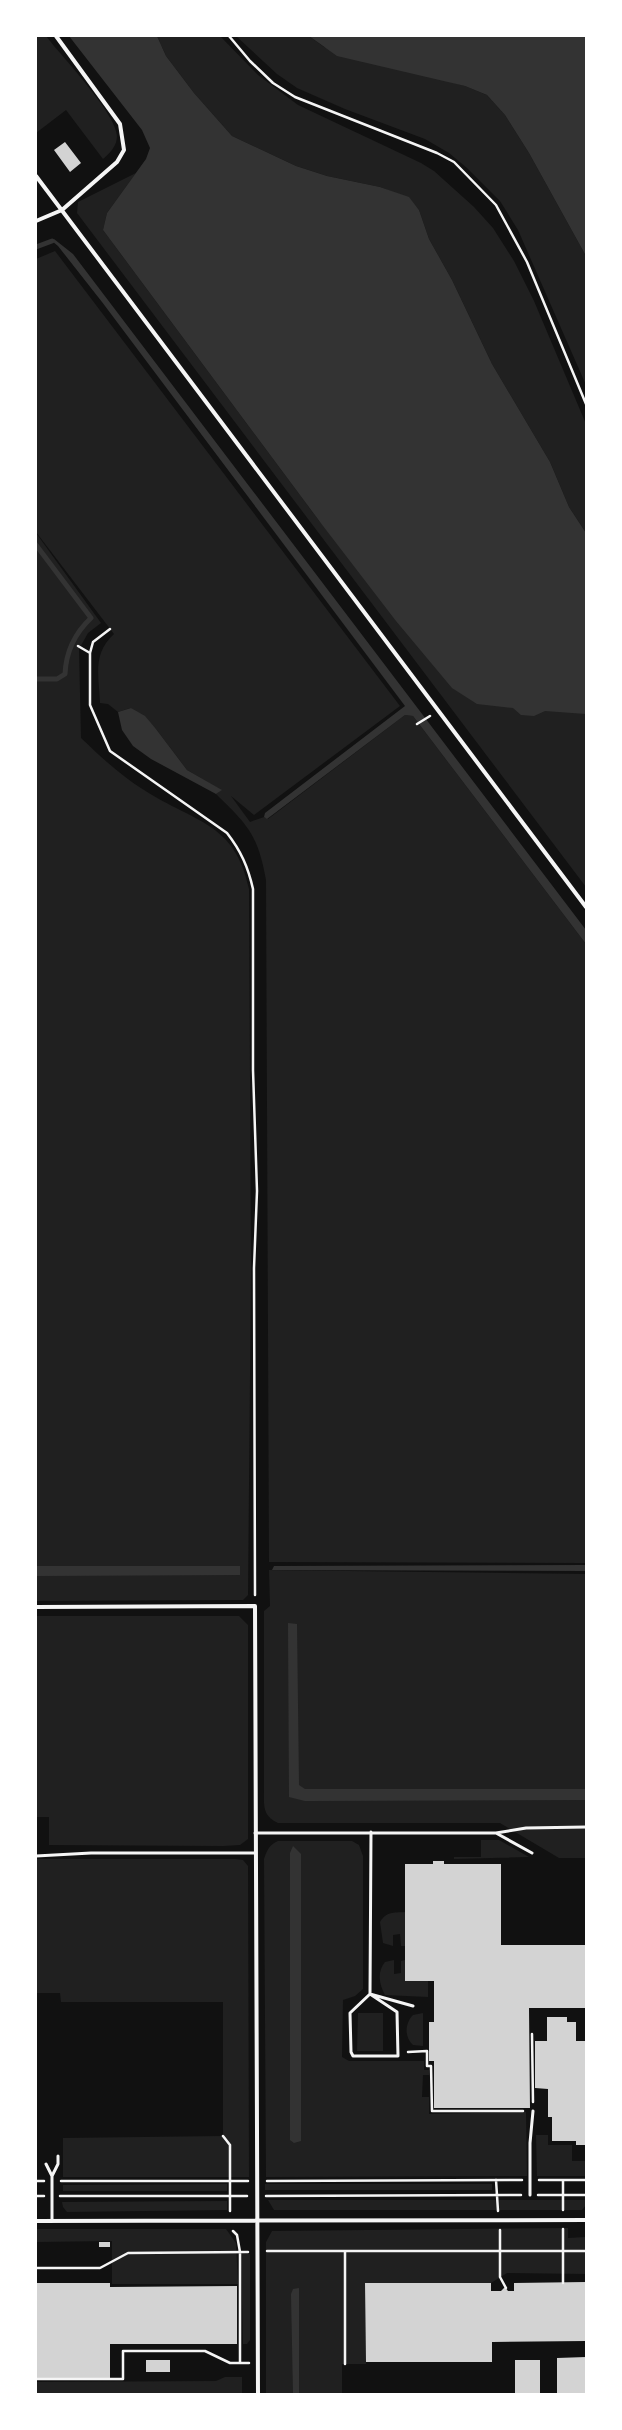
<svg xmlns="http://www.w3.org/2000/svg" width="622" height="2430" viewBox="0 0 622 2430" font-family="Mulish,sans-serif">
<style>
.green{fill:#202020}
.water{fill:#333}
.lines{fill:none;stroke-linecap:round;stroke-linejoin:round}
.stream{stroke:#333;stroke-width:5}
.building{fill:#d3d3d3}
.path{stroke:#f5f5f5;stroke-width:2.5}
.service{stroke:#f5f5f5;stroke-width:3}
.minor{stroke:#f5f5f5;stroke-width:4}
</style>
<rect width="100%" height="100%" fill="#111"/>
<!-- green -->
<path class="green" d="M 36,36 L 46,36 C 62,57 116,113 117,136 C 117,146 110,153 103,159 L 66,110 L 36,133 Z
M 157,36 L 220,36 L 258,75 L 298,105 L 421,163 L 434,171 L 474,207 L 493,228 L 514,261 L 534,301 L 586,424 L 586,533 L 569,507 L 550,462 L 492,364 L 452,280 L 429,239 L 419,210 L 409,198 L 380,187 L 327,176 L 296,166 L 232,136 L 194,93 L 166,56 Z
M 236,36 L 309,36 L 324,47 L 465,86 L 487,95 L 505,115 L 529,153 L 586,256 L 586,385 L 518,230 L 500,201 L 467,168 L 449,153 L 425,139 L 345,109 L 297,88 L 277,74 Z
M 136,173 L 107,213 L 103,230 L 320,522 L 586,714 L 586,887 L 77,213 L 78,202 Z
M 55,251 L 400,706 L 254,815 L 231,796 L 250,822 L 264,817 L 268,819 L 405,715 L 413,716 L 586,944 L 586,1563 L 269,1562 L 266,880 C 258,835 248,825 216,794 L 221,790 L 187,770 L 156,729 L 131,708 L 118,712 L 108,704 L 100,703 C 99,676 92,654 114,634 L 36,532 L 36,259 Z
M 36,533 L 101,623 L 88,633 L 79,649 L 81,738 C 101,757 121,776 144,790 C 195,823 235,822 249,889 L 251,1267 L 248,1595 L 243,1600 L 36,1601 Z
M 269,1570 L 586,1574 L 586,1858 L 559,1858 L 500,1823 L 278,1823 C 262,1816 264,1805 264,1790 L 264,1611 L 270,1606 Z
M 36,1616 L 239,1616 L 248,1625 L 248,1839 L 240,1845 L 223,1846 L 49,1845 L 49,1817 L 36,1817 Z
M 481,1840 L 499,1840 L 529,1857 L 454,1859 L 454,1857 L 481,1857 Z
M 278,1841 L 352,1841 L 359,1845 L 363,1856 L 363,1989 L 355,1996 L 343,2000 L 342,2057 L 349,2061 L 424,2061 L 424,2070 L 429,2070 L 429,2075 L 423,2075 L 422,2097 L 429,2097 L 429,2114 L 526,2112 L 527,2176 L 266,2177 L 264,1859 C 267,1850 269,1845 278,1841 Z
M 36,1859 L 235,1859 L 243,1860 L 248,1866 L 249,2177 L 63,2177 L 63,2138 L 223,2136 L 223,2002 L 61,2002 L 60,1993 L 36,1993 Z
M 405,1912 L 405,1946 L 401,1946 L 400,1934 L 393,1935 L 393,1946 L 383,1943 L 380,1922 C 387,1911 393,1913 405,1912 Z
M 394,1960 L 394,1974 L 401,1973 L 401,1961 L 405,1960 L 428,1981 L 428,1997 L 385,1995 C 379,1984 377,1972 385,1962 Z
M 358,2013 L 383,2013 L 383,2051 L 357,2051 Z
M 423,2013 L 423,2046 L 413,2045 C 404,2037 405,2023 413,2015 Z
M 536,2135 L 548,2135 L 548,2145 L 572,2145 L 572,2161 L 586,2161 L 586,2176 L 537,2176 Z
M 227,2184 L 227,2191 L 63,2191 L 63,2185 Z
M 265,2184 L 492,2184 L 492,2190 L 265,2190 Z
M 268,2200 L 586,2200 L 586,2205 L 582,2210 L 274,2210 Z
M 227,2201 L 227,2210 L 67,2212 L 63,2207 L 62,2202 Z
M 568,2228 L 568,2238 L 586,2237 L 586,2274 L 507,2273 L 491,2283 L 365,2283 L 366,2364 L 342,2364 L 342,2394 L 266,2394 L 266,2242 L 272,2231 Z
M 37,2229 L 226,2229 L 236,2243 L 238,2284 L 112,2284 L 112,2241 L 37,2242 Z
M 241,2254 L 250,2254 L 250,2340 L 247,2344 L 243,2344 Z
M 225,2377 L 242,2377 L 242,2394 L 37,2394 L 37,2382 L 216,2381 Z"/>
<!-- water -->
<path class="water" d="M 69,36 L 157,36 L 166,56 L 194,93 L 232,136 L 296,166 L 327,176 L 380,187 L 409,197 L 419,210 L 429,239 L 452,280 L 492,364 L 550,462 L 569,507 L 586,533 L 586,714 L 545,711 L 534,716 L 521,715 L 513,708 L 477,704 L 452,688 L 396,621 L 320,522 L 103,230 L 107,213 L 146,159 L 150,148 L 142,130 Z
M 309,36 L 586,36 L 586,256 L 529,153 L 505,115 L 487,95 L 465,86 L 337,56 Z
M 54,239 L 73,254 L 586,930 L 586,944 L 413,716 L 405,715 L 267,819 L 264,817 L 265,813 L 405,706 L 102,302 L 58,246 L 52,241 Z
M 131,708 L 145,716 L 156,729 L 187,770 L 222,790 L 216,794 L 151,759 L 133,746 L 122,730 L 118,712 Z
M 586,1565 L 586,1571 L 272,1570 L 274,1566 Z
M 36,1566 L 240,1566 L 240,1575 L 36,1576 Z
M 288,1623 L 297,1624 L 299,1785 L 305,1789 L 586,1789 L 586,1800 L 305,1801 L 289,1797 Z
M 293,1846 L 301,1854 L 301,2141 L 294,2143 L 290,2140 L 290,1853 Z
M 299,2288 L 299,2394 L 293,2394 L 291,2294 L 293,2289 Z"/>
<g class="lines">
<!-- stream -->
<path class="stream" d="M 36,247 L 52,241
M 36,545 L 91,618 C 75,633 66,652 65,674 L 57,679 L 36,679"/>
</g>
<!-- building -->
<path class="building" d="M 65,142 L 81,163 L 70,172 L 54,150 Z
M 433,1861 L 444,1861 L 444,1864 L 501,1864 L 501,1945 L 586,1945 L 586,2008 L 529,2008 L 530,2108 L 434,2108 L 434,2061 L 429,2061 L 429,2022 L 434,2022 L 434,1981 L 405,1981 L 405,1864 L 433,1864 Z
M 547,2017 L 567,2017 L 567,2022 L 576,2022 L 576,2041 L 586,2041 L 586,2145 L 576,2145 L 576,2141 L 552,2141 L 552,2117 L 548,2117 L 548,2089 L 535,2088 L 535,2041 L 547,2041 Z
M 99,2242 L 110,2242 L 110,2247 L 99,2247 Z
M 586,2282 L 586,2341 L 492,2342 L 492,2362 L 366,2362 L 365,2283 L 491,2283 L 491,2291 L 501,2291 L 505,2287 L 508,2291 L 514,2291 L 514,2283 Z
M 37,2283 L 110,2283 L 110,2287 L 237,2286 L 237,2344 L 110,2344 L 110,2378 L 37,2378 Z
M 586,2357 L 586,2394 L 557,2394 L 557,2358 Z
M 146,2360 L 170,2360 L 170,2372 L 146,2372 Z
M 515,2360 L 540,2360 L 540,2394 L 515,2394 Z"/>
<g class="lines">
<!-- path -->
<path class="path" d="M 229,36 L 250,61 L 273,83 L 295,97 L 437,153 L 454,162 L 496,205 L 527,262 L 586,404
M 110,629 L 93,642 L 90,653 L 90,705 L 110,751 L 227,833 C 241,851 248,867 253,889 L 253,1070 L 257,1191 L 254,1268 L 255,1595
M 78,646 L 90,653
M 417,724 L 430,716
M 532,2034 L 533,2102
M 408,2052 L 427,2051 L 427,2066 L 431,2066 L 432,2111 L 523,2111
M 223,2136 L 230,2145 L 230,2211
M 496,2180 L 498,2211
M 539,2180 L 586,2180
M 563,2180 L 563,2210
M 36,2181 L 44,2181
M 61,2181 L 248,2181
M 267,2181 L 522,2180
M 538,2195 L 586,2195
M 36,2196 L 44,2196
M 60,2196 L 247,2196
M 266,2196 L 521,2195
M 500,2230 L 500,2277 L 506,2288
M 233,2231 L 237,2235 L 240,2252 L 240,2363
M 267,2251 L 586,2251
M 345,2252 L 345,2364
M 36,2268 L 100,2268 L 128,2253 L 248,2252
M 563,2283 L 563,2229
M 36,2379 L 123,2379 L 123,2351 L 205,2351 L 230,2363 L 249,2363"/>
<!-- service -->
<path class="service" d="M 371,1832 L 370,1994 L 413,2006
M 255,1833 L 496,1833 L 526,1828 L 586,1827
M 496,1833 L 532,1853
M 36,1856 L 91,1853 L 255,1853
M 370,1994 L 397,2012 L 398,2056 L 353,2056 L 351,2052 L 350,2013 Z
M 46,2164 L 52,2176 L 52,2221
M 52,2176 L 58,2164 L 58,2156
M 530,2195 L 530,2143 L 533,2111"/>
<!-- minor -->
<path class="minor" d="M 36,176 L 586,907
M 36,221 L 62,210 L 117,162 L 124,150 L 120,124 L 56,36
M 36,1607 L 255,1606 L 258,2394
M 36,2221 L 586,2220"/>
</g>
<!-- border -->
<rect width="622" height="2430" fill="none" stroke="#ffffff" stroke-width="74"/>
</svg>
